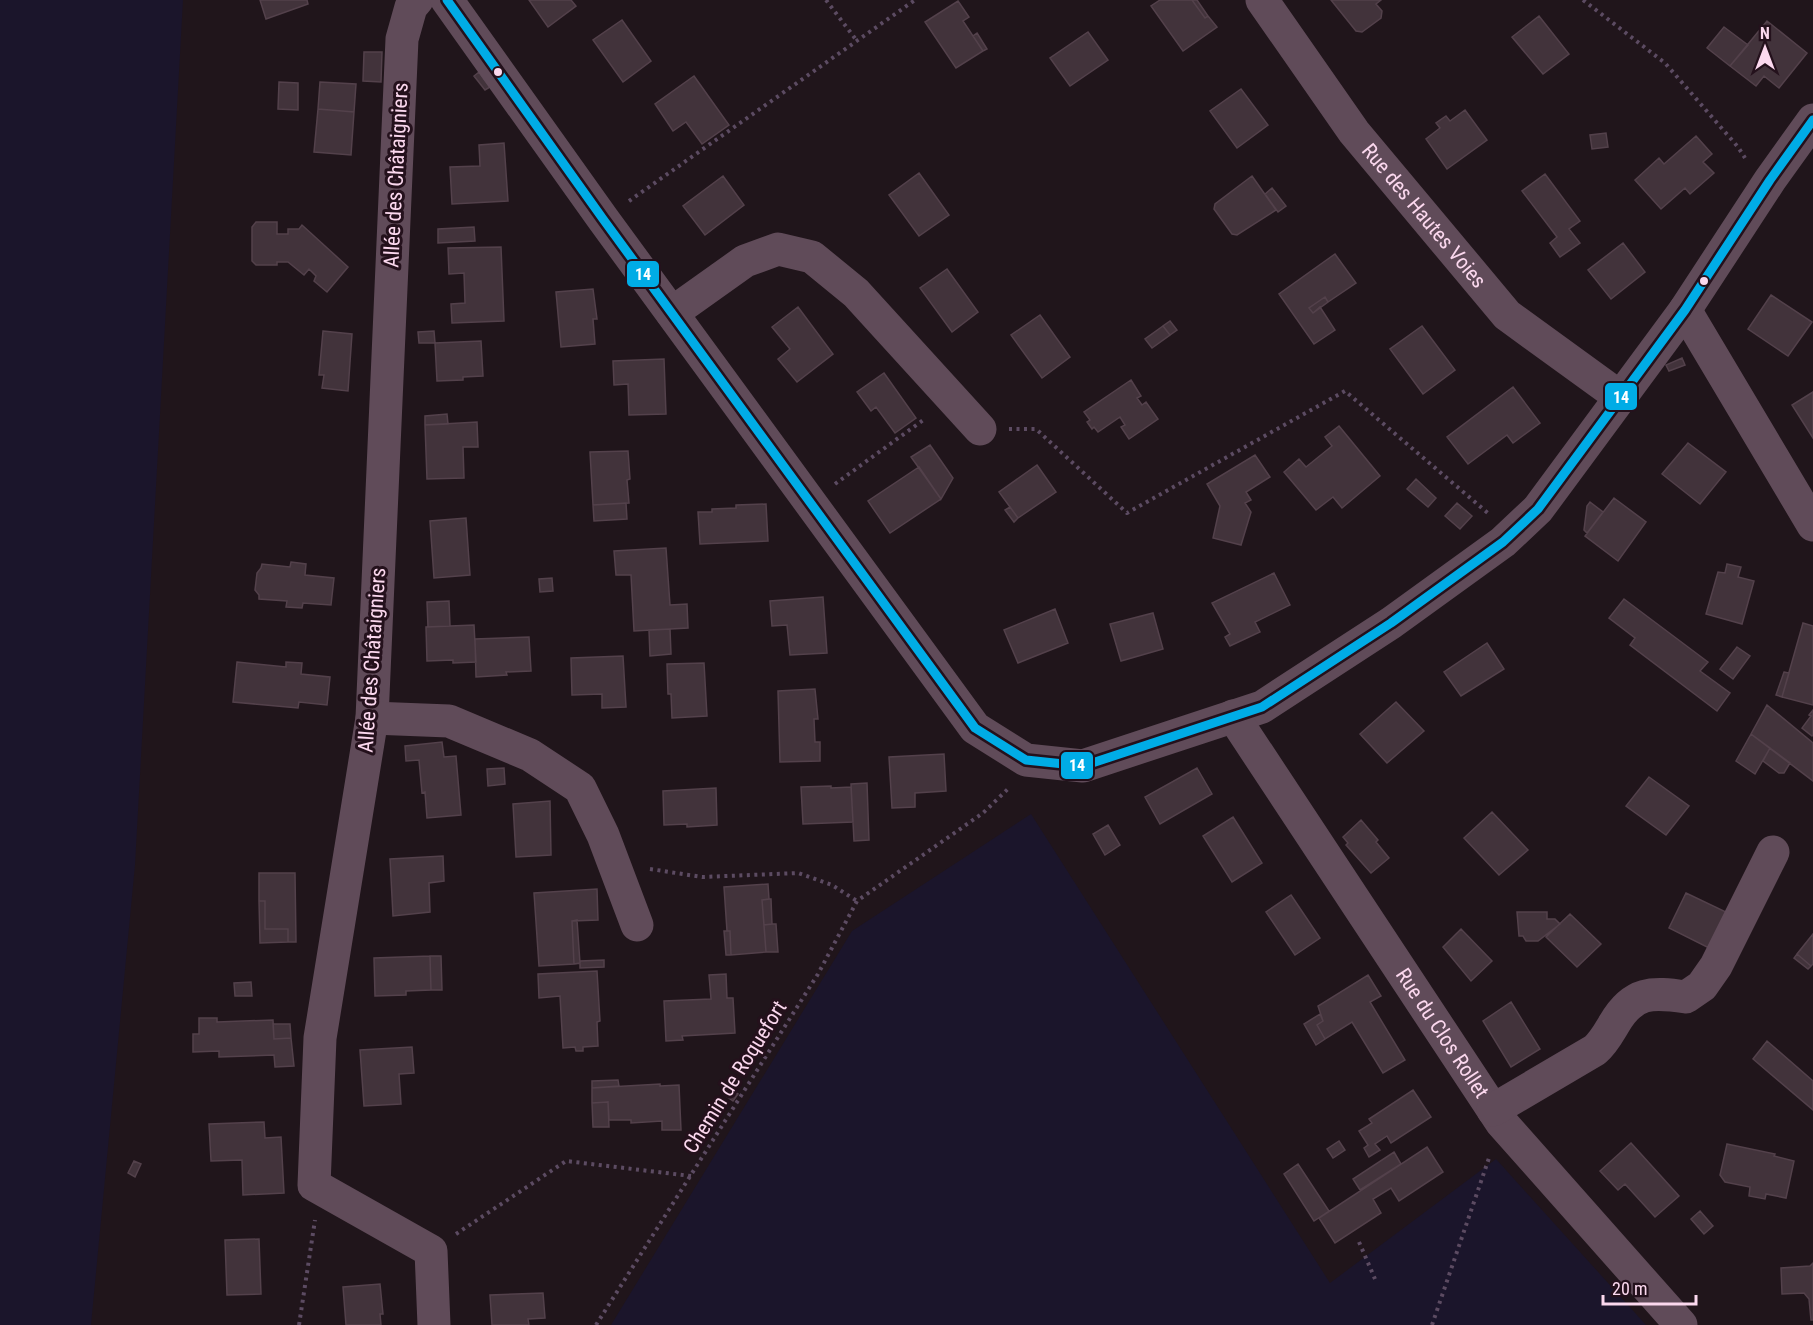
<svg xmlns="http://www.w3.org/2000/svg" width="1813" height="1325" viewBox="0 0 1813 1325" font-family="'Roboto Condensed',sans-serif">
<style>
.green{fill:#1b152b}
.building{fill:#42333b;stroke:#53414b;stroke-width:1.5}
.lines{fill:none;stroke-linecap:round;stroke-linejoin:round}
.path{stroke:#5c4b62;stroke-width:4;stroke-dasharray:3 4.5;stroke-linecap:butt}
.minor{stroke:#604b59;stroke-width:33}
.bus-1-casing{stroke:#24111c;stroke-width:14}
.bus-1{stroke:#00ace6;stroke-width:9}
.bus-dot{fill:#fbd8ee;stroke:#24111c;stroke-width:2}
.labels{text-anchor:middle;stroke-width:6;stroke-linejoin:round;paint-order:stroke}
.street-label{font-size:21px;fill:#fbd8ee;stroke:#24111c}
.line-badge{stroke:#24111c;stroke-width:2}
.badge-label{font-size:16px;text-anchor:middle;font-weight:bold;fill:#fff}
</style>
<rect width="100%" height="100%" fill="#20151b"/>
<!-- green -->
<path class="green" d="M 0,0 L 183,0 L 135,865 L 91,1325 L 0,1325 Z
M 1031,814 L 1330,1283 L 1496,1159 L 1646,1325 L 611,1325 L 852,931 Z"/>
<!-- building -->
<path class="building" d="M 260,0 L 307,0 L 308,4 L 266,19 Z
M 529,0 L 571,0 L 576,6 L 548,27 Z
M 1160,0 L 1192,0 L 1205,18 L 1208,16 L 1217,27 L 1183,51 L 1151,6 Z
M 1192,0 L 1197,0 L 1208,16 L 1205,18 Z
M 1331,0 L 1381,0 L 1376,4 L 1382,11 L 1381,18 L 1362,32 L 1356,31 Z
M 958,1 L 969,17 L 963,21 L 983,51 L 956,68 L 925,22 Z
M 1539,16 L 1569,54 L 1543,74 L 1512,37 Z
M 622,20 L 651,61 L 623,82 L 593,40 Z
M 1767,21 L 1807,53 L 1779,88 L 1764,76 L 1756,86 L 1730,66 Z
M 1724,27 L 1748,45 L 1730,66 L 1707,48 Z
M 1088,32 L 1108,60 L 1070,86 L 1050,58 Z
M 977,33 L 987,49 L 983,51 L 973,36 Z
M 364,52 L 382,52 L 381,82 L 363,81 Z
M 479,72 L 490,87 L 485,90 L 474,76 Z
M 694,76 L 729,125 L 702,144 L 686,122 L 673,131 L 655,104 Z
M 279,82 L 298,83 L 298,110 L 278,109 Z
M 320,82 L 356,84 L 354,112 L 318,109 Z
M 1241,89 L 1268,125 L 1237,148 L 1210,111 Z
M 318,109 L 354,112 L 351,155 L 314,152 Z
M 1465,110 L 1487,140 L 1447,169 L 1426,139 L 1440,128 L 1436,123 L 1446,116 L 1450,121 Z
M 1606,133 L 1608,147 L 1592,149 L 1590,135 Z
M 1696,136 L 1712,154 L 1703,162 L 1714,173 L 1690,194 L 1685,188 L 1661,209 L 1635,180 L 1659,158 L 1664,164 Z
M 504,143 L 508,201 L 452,204 L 450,167 L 480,166 L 479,145 Z
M 919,173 L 949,215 L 919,236 L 889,195 Z
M 1545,174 L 1580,221 L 1569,229 L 1580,243 L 1560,257 L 1550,243 L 1557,237 L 1522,191 Z
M 723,176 L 744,205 L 705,235 L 683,206 Z
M 1252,176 L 1276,210 L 1237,235 L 1232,234 L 1214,209 L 1215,204 Z
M 1272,188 L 1286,206 L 1278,212 L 1265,194 Z
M 256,222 L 277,222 L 277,234 L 288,234 L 288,229 L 299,229 L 302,225 L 348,267 L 327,292 L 314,281 L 316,276 L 309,269 L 304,275 L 288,262 L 277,262 L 277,265 L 256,265 L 252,261 L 252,227 Z
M 474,227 L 475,241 L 438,243 L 438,229 Z
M 1623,243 L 1645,272 L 1611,299 L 1588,270 Z
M 501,247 L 504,321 L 452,323 L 451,304 L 465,303 L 464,273 L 449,274 L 448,248 Z
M 1335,254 L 1356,283 L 1328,302 L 1325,297 L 1309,308 L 1313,313 L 1320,307 L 1335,330 L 1314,344 L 1279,294 Z
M 947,269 L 978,312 L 952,332 L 920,288 Z
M 593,289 L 597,319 L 593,319 L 595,344 L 561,347 L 556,292 Z
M 1771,295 L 1812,322 L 1788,356 L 1748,329 Z
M 1325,297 L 1328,302 L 1313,313 L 1309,308 Z
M 798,307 L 833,354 L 797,382 L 778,359 L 790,349 L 772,327 Z
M 1040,315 L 1070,357 L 1042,378 L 1011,335 Z
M 1170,321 L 1177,330 L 1170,335 L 1163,326 Z
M 1163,326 L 1170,335 L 1152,348 L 1145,339 Z
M 1422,326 L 1455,370 L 1423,394 L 1390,349 Z
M 323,331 L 352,334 L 348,391 L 322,388 L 324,375 L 319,375 Z
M 434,331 L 435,343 L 419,343 L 418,332 Z
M 481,341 L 483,376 L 463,377 L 463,380 L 437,381 L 435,343 Z
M 1682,358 L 1685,365 L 1669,371 L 1666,365 Z
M 664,359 L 666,414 L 629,415 L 628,384 L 614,385 L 613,361 Z
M 884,373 L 916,418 L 895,433 L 876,407 L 871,411 L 857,392 Z
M 1131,380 L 1141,396 L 1137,398 L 1142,405 L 1146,402 L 1158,419 L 1129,439 L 1121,427 L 1125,425 L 1120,417 L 1098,432 L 1094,427 L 1092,429 L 1087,422 L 1090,420 L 1084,412 Z
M 1513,387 L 1540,423 L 1513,443 L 1507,435 L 1468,464 L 1447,437 Z
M 1813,392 L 1813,438 L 1792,405 Z
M 447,414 L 448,424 L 425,425 L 425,416 Z
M 477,422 L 478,447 L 463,447 L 464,478 L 427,479 L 425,425 Z
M 1339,426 L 1380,476 L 1342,508 L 1333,497 L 1316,510 L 1284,472 L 1299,459 L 1306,467 L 1332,446 L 1325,437 Z
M 1688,443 L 1726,472 L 1700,504 L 1662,474 Z
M 930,445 L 953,478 L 941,499 L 911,457 Z
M 628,451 L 630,479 L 627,480 L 629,503 L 593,505 L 590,452 Z
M 1255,455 L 1270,477 L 1246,492 L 1251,500 L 1245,503 L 1251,512 L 1241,545 L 1213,538 L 1220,506 L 1207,484 Z
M 1037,465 L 1056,492 L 1018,518 L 999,492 Z
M 919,467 L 941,499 L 890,533 L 868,501 Z
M 1416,479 L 1436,498 L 1428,507 L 1407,489 Z
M 1614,498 L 1646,522 L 1618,561 L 1585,536 Z
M 1590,502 L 1603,512 L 1587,533 L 1584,530 L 1587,506 Z
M 626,503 L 627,519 L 594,521 L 593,505 Z
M 1457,503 L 1472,516 L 1460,529 L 1445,516 Z
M 766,504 L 768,541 L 700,544 L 698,512 L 712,512 L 712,509 L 736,508 L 736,505 Z
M 1010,507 L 1018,518 L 1014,522 L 1005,510 Z
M 466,518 L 470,575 L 434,578 L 430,521 Z
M 666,548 L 670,605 L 687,604 L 688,628 L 634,631 L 631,575 L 616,575 L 614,551 Z
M 291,562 L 306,564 L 305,575 L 334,578 L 331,605 L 303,603 L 302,608 L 286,607 L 287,601 L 259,599 L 259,595 L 255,590 L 257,573 L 261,568 L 262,564 L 290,567 Z
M 1727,564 L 1741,567 L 1738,577 L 1754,581 L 1742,624 L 1706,614 L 1718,572 L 1725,573 Z
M 1274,573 L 1290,605 L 1255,622 L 1260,632 L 1230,646 L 1225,637 L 1230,634 L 1212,603 Z
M 552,578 L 553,591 L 540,592 L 539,579 Z
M 823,597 L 827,653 L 790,655 L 787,625 L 772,626 L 770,601 Z
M 1624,599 L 1708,662 L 1700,671 L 1730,693 L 1717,711 L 1630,645 L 1635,638 L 1609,618 Z
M 449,601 L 450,626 L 428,627 L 427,602 Z
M 1055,609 L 1068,643 L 1018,663 L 1004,630 Z
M 1153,613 L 1163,649 L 1121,661 L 1110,624 Z
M 1803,623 L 1813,626 L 1813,705 L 1782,697 Z
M 474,625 L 476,662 L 453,663 L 453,660 L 427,661 L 426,627 Z
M 670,629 L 671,654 L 650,656 L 649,630 Z
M 529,637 L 531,671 L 506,672 L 507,675 L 476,677 L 475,639 Z
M 1487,643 L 1504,669 L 1461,696 L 1444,672 Z
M 1737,647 L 1750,656 L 1733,679 L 1720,669 Z
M 623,656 L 626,707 L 602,708 L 602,694 L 572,695 L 571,658 Z
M 237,662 L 286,667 L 286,662 L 302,663 L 301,674 L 330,677 L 327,705 L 299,702 L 298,708 L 233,702 Z
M 704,663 L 707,716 L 672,718 L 671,694 L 668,694 L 667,664 Z
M 1784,672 L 1789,673 L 1782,697 L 1776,695 Z
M 815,689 L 818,719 L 814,719 L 815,742 L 820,742 L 820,761 L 780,762 L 778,691 Z
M 1396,702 L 1424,731 L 1387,763 L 1360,734 Z
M 1767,705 L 1813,743 L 1813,781 L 1751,734 Z
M 1813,710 L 1813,735 L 1812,736 L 1802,728 L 1811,716 L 1809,715 Z
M 1751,734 L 1770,748 L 1755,774 L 1736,761 Z
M 442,742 L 444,757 L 456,756 L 461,815 L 427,818 L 425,792 L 422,793 L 419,760 L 406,761 L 405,746 Z
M 1770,748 L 1790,763 L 1784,773 L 1779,773 L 1763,761 Z
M 944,754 L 946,791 L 915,793 L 915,807 L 892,808 L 889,757 Z
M 504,768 L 505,784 L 488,786 L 487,769 Z
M 1197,768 L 1212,794 L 1160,824 L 1145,797 Z
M 1649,777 L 1689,806 L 1666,835 L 1626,806 Z
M 867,783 L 869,840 L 854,841 L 851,784 Z
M 831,786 L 831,788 L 851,787 L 853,822 L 803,824 L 801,787 Z
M 716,788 L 717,825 L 687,827 L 687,824 L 664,825 L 663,791 Z
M 550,801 L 551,855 L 516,857 L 513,804 Z
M 1492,812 L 1528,850 L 1499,875 L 1464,838 Z
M 1233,817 L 1262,863 L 1232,882 L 1203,836 Z
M 1361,820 L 1378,840 L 1376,842 L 1389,858 L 1371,873 L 1346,845 L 1348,843 L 1343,837 Z
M 1108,825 L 1120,845 L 1105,855 L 1093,834 Z
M 443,856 L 444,881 L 429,883 L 430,912 L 393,916 L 390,859 Z
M 259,873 L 295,873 L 296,942 L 288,942 L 288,929 L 265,929 L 265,901 L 259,901 Z
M 768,884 L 769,899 L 762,900 L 766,952 L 731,955 L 730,931 L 727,931 L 724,887 Z
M 597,889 L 598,920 L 572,921 L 574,964 L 539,966 L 534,893 Z
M 1686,893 L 1726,912 L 1709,948 L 1669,928 Z
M 1291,895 L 1320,938 L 1295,955 L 1266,912 Z
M 769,899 L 771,899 L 772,924 L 764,925 L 762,900 Z
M 259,901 L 265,901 L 265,929 L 288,929 L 288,942 L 260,943 Z
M 1517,912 L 1547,912 L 1547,919 L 1555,919 L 1560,924 L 1538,941 L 1526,941 L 1523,936 L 1519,936 Z
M 1570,914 L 1601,944 L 1577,967 L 1546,937 Z
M 577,920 L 580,963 L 574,964 L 572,921 Z
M 772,924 L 776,924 L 778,952 L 766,952 L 764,925 Z
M 1461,929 L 1492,961 L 1471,981 L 1443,947 Z
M 724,931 L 730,931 L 731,955 L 726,955 Z
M 1813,934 L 1813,964 L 1811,966 L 1797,954 Z
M 1797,954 L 1811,966 L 1808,969 L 1794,958 Z
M 430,956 L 441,956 L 442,990 L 431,990 Z
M 430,956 L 431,990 L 406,991 L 406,995 L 375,996 L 374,958 Z
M 604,960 L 604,967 L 580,968 L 580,961 Z
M 597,971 L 600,1021 L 597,1022 L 598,1046 L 583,1047 L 583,1051 L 576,1051 L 575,1047 L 563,1048 L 560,996 L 539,998 L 538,974 Z
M 726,974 L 727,998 L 733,998 L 735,1033 L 682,1036 L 683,1040 L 666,1041 L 664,1001 L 711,999 L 709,975 Z
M 1368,975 L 1381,996 L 1370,1002 L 1405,1060 L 1383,1073 L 1352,1022 L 1325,1039 L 1317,1025 L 1323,1021 L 1318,1006 Z
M 251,982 L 252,996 L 235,996 L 234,983 Z
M 1511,1002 L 1540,1049 L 1511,1067 L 1483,1021 Z
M 1320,1014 L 1323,1021 L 1317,1025 L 1325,1039 L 1316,1045 L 1304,1024 Z
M 199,1018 L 217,1018 L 217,1022 L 273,1020 L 274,1039 L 291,1038 L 294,1066 L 275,1067 L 274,1055 L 219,1057 L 219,1051 L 193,1052 L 193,1034 L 199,1034 Z
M 273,1024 L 290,1024 L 291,1038 L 274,1039 Z
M 1767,1041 L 1813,1081 L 1813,1110 L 1753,1059 Z
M 412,1047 L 414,1073 L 399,1074 L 401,1104 L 364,1106 L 360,1050 Z
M 618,1080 L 619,1086 L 592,1088 L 592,1081 Z
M 660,1084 L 660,1086 L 679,1085 L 681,1130 L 662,1130 L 662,1121 L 631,1123 L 631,1120 L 609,1120 L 608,1102 L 592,1103 L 592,1088 Z
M 727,1087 L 738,1094 L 733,1101 L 723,1094 Z
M 1413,1090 L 1431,1117 L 1391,1143 L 1387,1136 L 1375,1144 L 1380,1150 L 1369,1157 L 1364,1148 L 1368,1145 L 1359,1131 L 1372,1123 L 1369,1119 Z
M 608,1102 L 609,1127 L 593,1127 L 592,1103 Z
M 264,1122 L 265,1138 L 281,1137 L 284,1193 L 243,1195 L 242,1160 L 211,1161 L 209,1124 Z
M 1339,1141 L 1345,1150 L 1333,1158 L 1327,1149 Z
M 1631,1143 L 1679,1196 L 1655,1217 L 1625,1184 L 1618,1190 L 1600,1171 Z
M 1727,1144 L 1775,1154 L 1774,1156 L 1794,1161 L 1786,1198 L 1766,1194 L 1765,1199 L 1749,1196 L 1750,1187 L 1725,1182 L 1720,1175 Z
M 1427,1147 L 1443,1172 L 1399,1201 L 1391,1188 L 1373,1199 L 1381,1213 L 1335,1243 L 1319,1218 Z
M 1394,1152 L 1401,1164 L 1360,1190 L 1353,1179 Z
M 134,1161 L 141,1164 L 135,1177 L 128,1173 Z
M 1298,1164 L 1329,1211 L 1314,1221 L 1284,1174 Z
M 1700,1211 L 1713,1226 L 1704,1234 L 1691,1219 Z
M 259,1239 L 261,1294 L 227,1295 L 225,1240 Z
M 1813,1263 L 1813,1320 L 1811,1320 L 1809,1299 L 1804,1293 L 1782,1294 L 1781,1268 L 1810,1266 Z
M 380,1284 L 383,1314 L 380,1314 L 381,1325 L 346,1325 L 343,1287 Z
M 543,1293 L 545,1318 L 528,1319 L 529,1325 L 492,1325 L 490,1295 Z"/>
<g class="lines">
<!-- path -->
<path class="path" d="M 826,0 L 857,41
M 1583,0 L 1665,63 L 1738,147 L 1745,158
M 629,201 L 915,0
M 1009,429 L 1036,429 L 1127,513 L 1345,391 L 1489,514
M 835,484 L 926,418
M 650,869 L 702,877 L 798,873 L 832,885 L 857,901
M 456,1234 L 566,1161 L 691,1176
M 1359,1242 L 1375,1279
M 299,1325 L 315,1220
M 596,1325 L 818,974 L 857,901 L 983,813 L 1010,787
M 1432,1325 L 1489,1158"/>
<!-- minor -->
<g class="minor">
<path d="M 417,0 L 411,7 L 402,39 L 372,718 L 320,1038 L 314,1185 L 431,1251 L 434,1325"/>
<path d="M 447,0 L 603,219 L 975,728 L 1026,760 L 1083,766 L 1262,707 L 1391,623 L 1503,542 L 1538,509 L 1685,310 L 1770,180 L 1813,120"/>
<path id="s1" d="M 1262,0 L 1354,132 L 1507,315 L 1620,397"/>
<path d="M 1685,310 L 1813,525"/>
<path d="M 672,313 L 745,261 L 778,249 L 812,257 L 856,293 L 980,429"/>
<path id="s2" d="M 1233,716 L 1501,1122 L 1681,1325"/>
<path d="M 372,718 L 449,721 L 530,755 L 580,788 L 603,835 L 637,925"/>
<path d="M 1493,1110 L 1595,1050 C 1604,1042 1608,1034 1614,1024 C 1633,991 1652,992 1686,997 L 1702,986 L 1716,966 L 1773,852"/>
</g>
<!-- bus-1 casing -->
<g class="bus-1-casing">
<path id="bus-1" d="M 447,0 L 603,219 L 975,728 L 1026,760 L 1083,766 L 1262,707 L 1391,623 L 1503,542 L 1538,509 L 1685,310 L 1770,180 L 1813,120"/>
</g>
<!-- bus-1 -->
<use href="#bus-1" class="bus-1"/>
</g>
<!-- markers -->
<g class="bus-dot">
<circle cx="498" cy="72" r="5"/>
<circle cx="1704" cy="281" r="5"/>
</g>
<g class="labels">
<!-- street labels -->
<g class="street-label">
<text transform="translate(396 175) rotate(-87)" y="7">Allée des Châtaigniers</text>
<text dy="7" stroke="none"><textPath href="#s1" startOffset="270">Rue des Hautes Voies</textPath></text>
<text transform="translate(372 660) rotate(-86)" y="7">Allée des Châtaigniers</text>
<text dy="7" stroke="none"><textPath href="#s2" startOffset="380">Rue du Clos Rollet</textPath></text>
<text transform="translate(735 1077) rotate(-58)" y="7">Chemin de Roquefort</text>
</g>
</g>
<g class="line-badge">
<rect x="626" y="260" width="34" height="28" rx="6" fill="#00ace6"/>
<rect x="1604" y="382" width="34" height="29" rx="6" fill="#00ace6"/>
<rect x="1060" y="751" width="34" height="29" rx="6" fill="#00ace6"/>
</g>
<g class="badge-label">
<text x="643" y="280">14</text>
<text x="1621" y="403">14</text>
<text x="1077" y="771">14</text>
</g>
<!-- north arrow -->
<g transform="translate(1765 48)" stroke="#24111c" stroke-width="4.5" paint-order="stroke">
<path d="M0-4.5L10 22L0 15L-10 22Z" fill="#fbd8ee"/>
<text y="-9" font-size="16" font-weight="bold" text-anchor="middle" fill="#fbd8ee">N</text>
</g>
<!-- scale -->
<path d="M1603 1295v9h93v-9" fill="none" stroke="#fbd8ee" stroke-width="3"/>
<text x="1612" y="1295" font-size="18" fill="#fbd8ee" stroke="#24111c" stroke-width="4.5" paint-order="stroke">20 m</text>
</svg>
